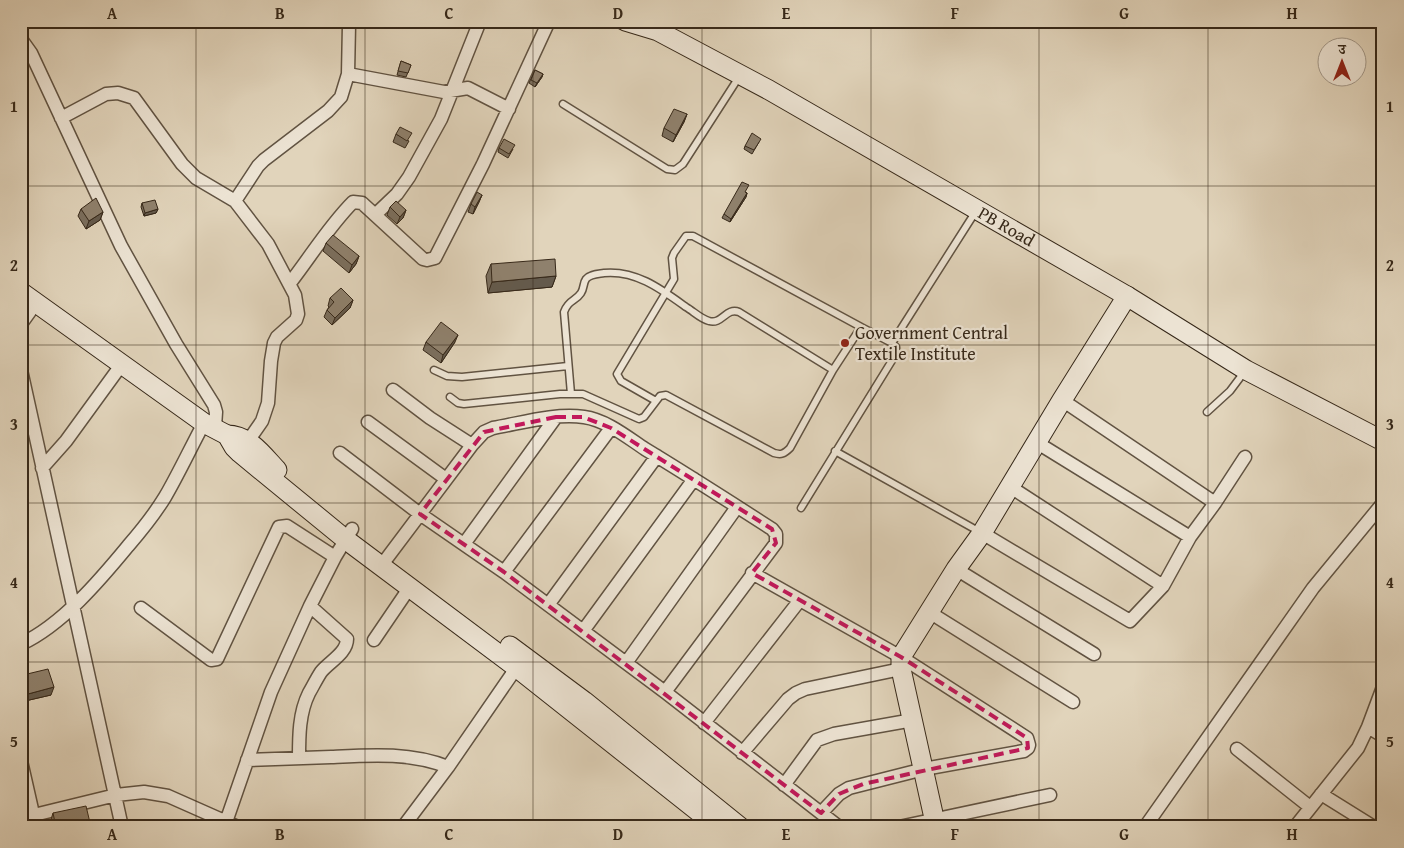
<svg xmlns="http://www.w3.org/2000/svg" width="1404" height="848" font-family="'Gentium Book Plus','Noto Serif Devanagari',serif">
<style>
.lines{fill:none;stroke-linecap:round;stroke-linejoin:round}
.lane-casing{stroke:#615342;stroke-width:9}
.street-casing{stroke:#615342;stroke-width:15}
.secondary-casing{stroke:#362819;stroke-width:21}
.lane{stroke:#ece3d3;stroke-width:6}
.street{stroke:#ece3d3;stroke-width:12}
.secondary{stroke:#ece3d3;stroke-width:19}
.wall{fill:#7b6f5e;stroke:#362819}
.shaded-wall{fill:#645a4c;stroke:#362819}
.building{fill:#8f816d;stroke:#362819}
.marked{fill:none;stroke:#c2185b;stroke-width:4;stroke-dasharray:10 6;stroke-linejoin:round}
.grid{fill:none;stroke:#362819;stroke-width:1;stroke-opacity:0.55}
.poi-dot{fill:#8f2418;stroke:#ece3d3;stroke-width:2}
.labels{text-anchor:middle;stroke-width:4.5;stroke-linejoin:round;paint-order:stroke}
.street-label{font-size:18px;fill:#362819;stroke:#ece3d3}
.poi-label{font-size:18px;fill:#362819;stroke:#ece3d3;text-anchor:start}
.neatline{fill:none;stroke:#362819;stroke-width:2}
.grid-label{font-size:16px;text-anchor:middle;font-weight:bold;fill:#362819}
</style>
<rect width="100%" height="100%" fill="#e1d4bb"/>
<filter id="stains"><feTurbulence type="fractalNoise" baseFrequency=".004" numOctaves="4"/><feColorMatrix values="0 0 0 0 .2 0 0 0 0 .09 0 0 0 0 .02 0 0 0 .5 -.17"/></filter>
<radialGradient id="worn" r=".72"><stop offset=".6" stop-color="#630" stop-opacity="0"/><stop offset="1" stop-color="#630" stop-opacity=".3"/></radialGradient>
<g class="lines">
<defs>
<path id="lane" d="M563,104L667,169L675,170L683,164L739,77
M892,343L976,211
M434,370L447,376L462,377L568,366
M571,394L564,312C569,299 575,302 581,293C584,289 583,283 586,279C590,274 598,274 604,273C636,270 661,289 686,307C693,311 701,319 709,321C722,325 726,307 739,312L833,370
M450,397L458,403L464,404L560,394H583L639,419L644,417L660,396L666,395L774,453C781,455 784,454 790,448L833,370L861,327L693,236H686L674,253L672,258L674,279L617,374L621,381L656,401
M1207,412L1230,391L1245,371
M835,451L980,532
M801,508L896,354V347L892,343L861,327"/>
<path id="street" d="M21,39L31,53L121,246L176,344L214,405L216,412L215,427
M348,74L444,92L468,88L509,109
M61,118L106,94L118,93L134,98L182,164L196,178L235,201L268,244L295,295L298,314L296,320L277,337L274,343L271,361L268,403L262,421L244,447
M235,201L258,166L264,160L328,111L341,97L348,74L349,25L344,21
M375,215L397,194L409,177L441,119L480,21
M290,283C311,256 329,226 353,202L362,203L423,259L427,260L435,258L483,164L549,21
M21,324L36,303
M21,370L122,827
M393,390L430,418L472,445
M1062,400L1215,503
M368,422L446,479
M1036,442L1190,537
M340,453L420,514L504,572L665,692L839,827
M42,468L66,441L122,364
M1009,486L1163,586
M982,533L1130,621L1163,586L1190,537L1215,503L1245,457
M464,544L556,417
M381,566L472,445L484,432L493,428C522,423 554,413 584,417C606,420 627,437 645,449C688,475 730,502 772,529L776,534V543L665,692
M956,569L1094,654
M504,572L611,428
M752,573L901,657L1027,738L1029,745L1028,748L1024,751L924,769L849,788L839,794L821,813
M548,605L657,456
M141,608L211,660L217,659L279,527L287,526L335,557
M929,612L1073,702
M583,631L694,479
M374,640L410,587
M21,644C62,625 100,580 128,546C141,531 154,515 165,497C179,473 191,447 204,423
M626,663L737,507
M704,723L800,600
M1368,727L1383,736
M1237,749L1310,807
M742,753L788,699L796,693L805,689L901,669
M299,758C299,736 299,713 309,693C313,686 317,678 321,672C329,662 347,653 347,639L310,606
M247,760C275,759 303,758 331,757C370,755 410,752 448,767
M21,761L36,827
M784,785L817,740L834,734L913,720
M1321,794L1374,827
M34,815L116,795L144,792L168,796L238,827
M226,822L271,692L310,606L335,557L352,529
M403,827L448,767L521,661
M899,827L1050,795
M1145,827L1313,588L1383,503
M1295,827L1358,748L1368,727L1383,687"/>
<g id="secondary">
<path id="s1" d="M625,21L658,31L769,90L1127,296L1246,370L1383,441"/>
<path d="M21,292L204,423L227,435L234,447L240,453L345,539L516,667L718,827"/>
<path d="M227,435C249,435 263,455 277,470"/>
<path d="M510,646L584,701L740,827"/>
<path d="M936,827L901,669V657L956,569L982,533L1062,400L1127,296"/>
</g>
</defs>
<!-- lane casing -->
<use href="#lane" class="lane-casing"/>
<!-- street casing -->
<use href="#street" class="street-casing"/>
<!-- secondary casing -->
<use href="#secondary" class="secondary-casing"/>
<!-- lane -->
<use href="#lane" class="lane"/>
<!-- street -->
<use href="#street" class="street"/>
<!-- secondary -->
<use href="#secondary" class="secondary"/>
</g>
<!-- wall -->
<path class="wall" d="M401,61L411,65L406,77L397,75Z
M535,70L543,74L542,77L535,87L529,83Z
M687,114L684,122L673,142L662,136L664,128Z
M396,134L409,141L405,148L393,142Z
M759,142L752,154L744,149L745,146Z
M499,148L513,149L508,158L498,152Z
M746,192L747,193L746,197L730,222L722,218L724,214Z
M482,195L479,202L473,214L468,212L471,204Z
M142,203L158,209L156,213L144,216L141,207Z
M390,207L406,210L403,218L397,224L387,215Z
M81,209L103,212L100,220L86,229L78,216Z
M326,243L359,256L356,264L349,273L323,251Z
M491,264L556,276L552,287L488,293L486,276Z
M330,298L353,300L350,308L332,325L324,317L327,310L329,307L328,306Z
M426,342H455L441,363L423,350Z
M23,675L51,695L25,701L21,686V680Z
M53,813L91,827H50V823Z"/>
<!-- shaded-wall -->
<path class="shaded-wall" d="M543,74L542,77L535,87L537,83Z
M687,114L684,122L673,142L676,135Z
M747,193L746,197L730,222L731,219Z
M482,195L479,202L473,214L475,207Z
M158,209L156,213L144,216L145,213Z
M406,210L403,218L397,224L400,217Z
M103,212L100,220L86,229L89,221Z
M359,256L356,264L349,273L352,265Z
M556,276L552,287L488,293L492,282Z
M26,300L23,307L21,310V306Z
M353,300L350,308L332,325L335,318Z
M458,335L455,342L441,363L443,355Z
M54,687L51,695L25,701L28,694Z"/>
<!-- building -->
<path class="building" d="M401,61L411,65L408,73L398,71Z
M535,70L543,74L537,83L531,80Z
M674,109L687,114L676,135L664,128Z
M400,127L412,133L407,141L396,134Z
M752,133L761,139L754,150L745,146Z
M504,139L515,145L509,154L499,148Z
M742,182L749,185L745,192L747,193L731,219L724,214Z
M477,192L482,195L475,207L471,204Z
M96,198L103,212L89,221L81,209Z
M155,200L158,209L145,213L142,203Z
M396,201L406,210L400,217L390,207Z
M333,235L359,256L352,265L326,243Z
M555,259L556,276L492,282L491,264Z
M341,288L353,300L335,318L327,310L334,302L330,298Z
M21,296L26,300L21,306Z
M441,322L458,335L443,355L426,342Z
M48,669L54,687L28,694L23,675Z
M86,806L91,827H56L53,813Z"/>
<!-- marked area -->
<path class="marked" d="M556,417H583L611,428L772,529L776,543L752,573L901,657L1027,738L1028,748L863,784L839,794L821,813L504,572L420,514L484,432Z"/>
<!-- grid -->
<path class="grid" d="M196,21V827M365,21V827M533,21V827M702,21V827M871,21V827M1039,21V827M1208,21V827M21,186H1383M21,345H1383M21,503H1383M21,662H1383"/>
<!-- markers -->
<circle class="poi-dot" cx="845" cy="343" r="5"/>
<g class="labels">
<!-- street labels -->
<g class="street-label">
<text dy="6" stroke="none"><textPath href="#s1" startOffset="434">PB Road</textPath></text>
</g>
<!-- poi labels -->
<g class="poi-label">
<text x="855" y="339">Government Central<tspan x="855" dy="21">Textile Institute</tspan></text>
</g>
</g>
<!-- margin -->
<rect width="1404" height="848" fill="none" stroke="#e1d4bb" stroke-width="55"/>
<!-- north arrow -->
<g transform="translate(1342 62)"><circle r="24" fill="#ece3d3" stroke="#a39889"/>
<path d="M0-4L9 19L0 12L-9 19Z" fill="#8f2418"/>
<text y="-8" font-size="14" font-weight="bold" text-anchor="middle" fill="#362819">उ</text>
</g>
<rect x="28" y="28" width="1348" height="792" class="neatline"/>
<g class="grid-label">
<text x="112" y="19">A</text>
<text x="280" y="19">B</text>
<text x="449" y="19">C</text>
<text x="618" y="19">D</text>
<text x="786" y="19">E</text>
<text x="955" y="19">F</text>
<text x="1124" y="19">G</text>
<text x="1292" y="19">H</text>
<text x="14" y="112">1</text>
<text x="1390" y="112">1</text>
<text x="14" y="271">2</text>
<text x="1390" y="271">2</text>
<text x="14" y="430">3</text>
<text x="1390" y="430">3</text>
<text x="14" y="588">4</text>
<text x="1390" y="588">4</text>
<text x="14" y="747">5</text>
<text x="1390" y="747">5</text>
<text x="112" y="840">A</text>
<text x="280" y="840">B</text>
<text x="449" y="840">C</text>
<text x="618" y="840">D</text>
<text x="786" y="840">E</text>
<text x="955" y="840">F</text>
<text x="1124" y="840">G</text>
<text x="1292" y="840">H</text>
</g>
<rect width="100%" height="100%" filter="url(#stains)"/>
<rect width="100%" height="100%" fill="url(#worn)"/>
</svg>
